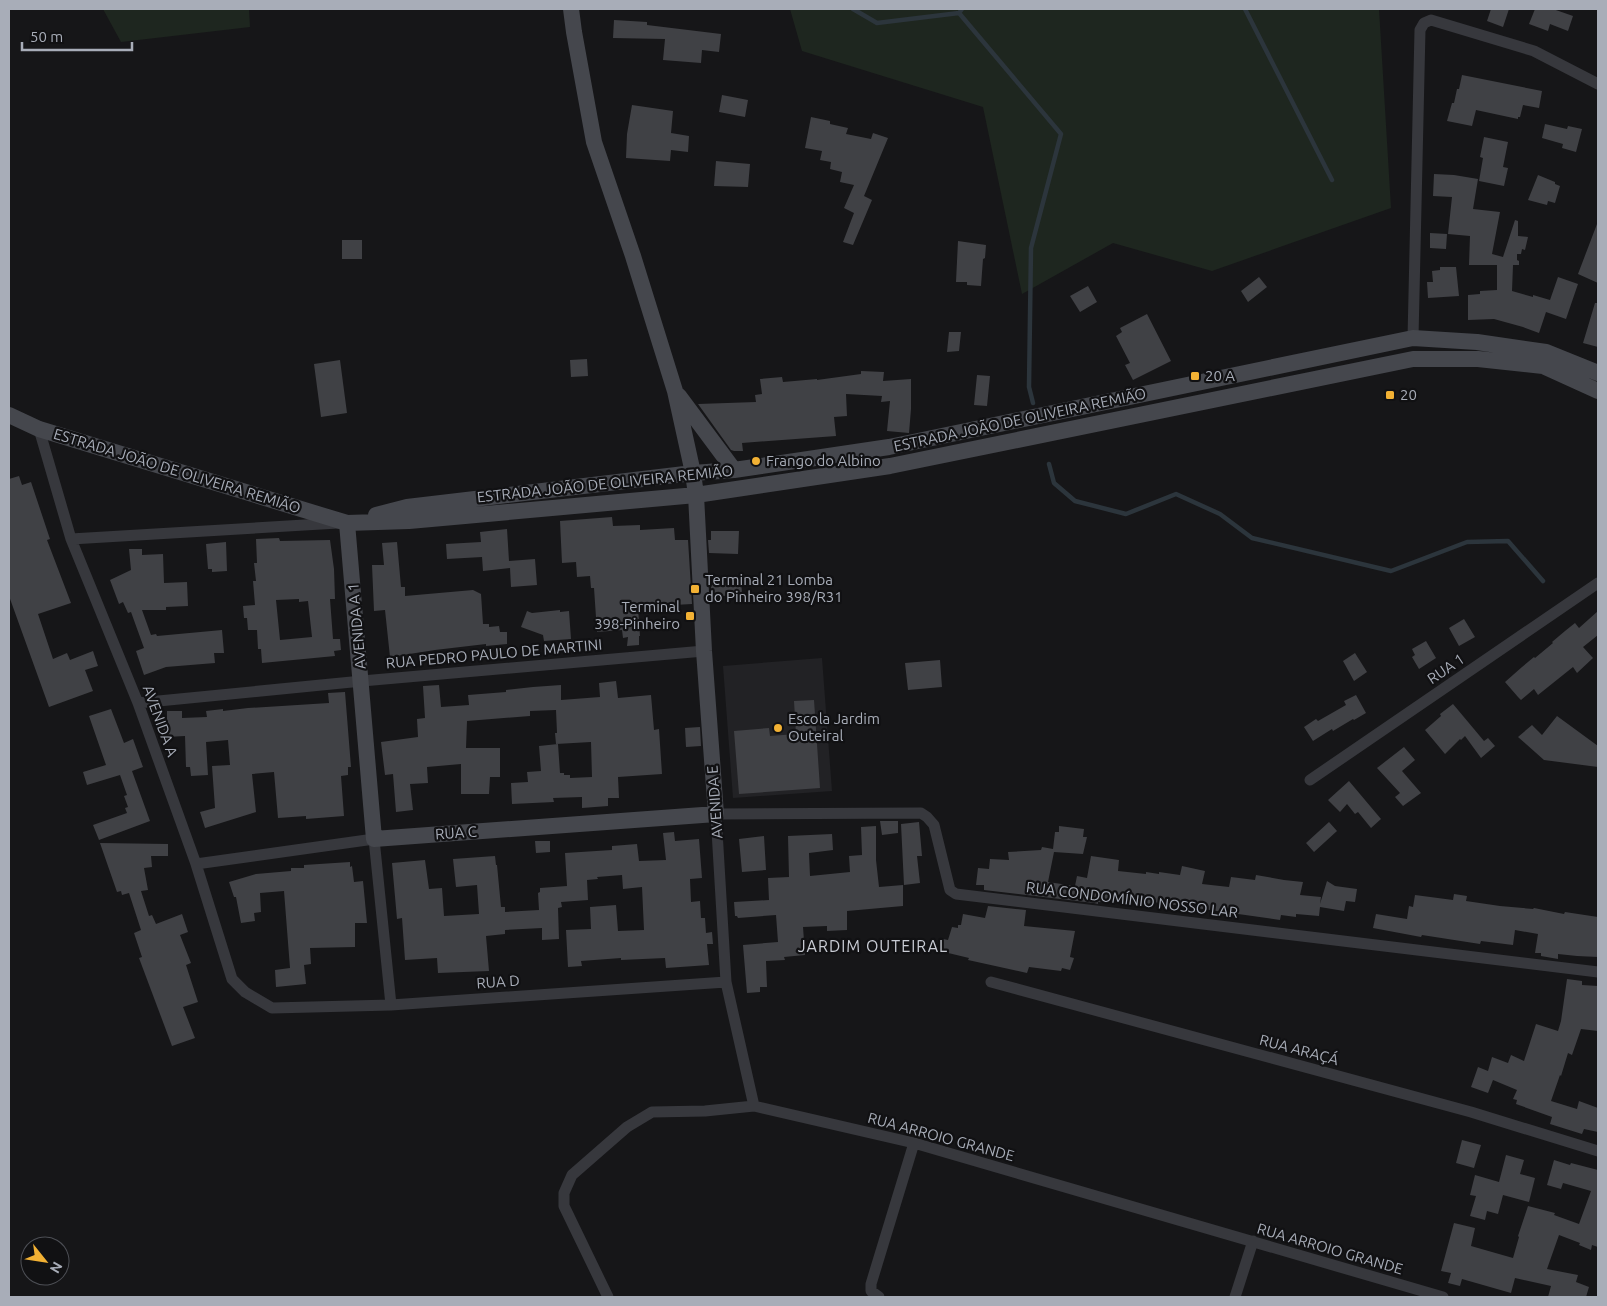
<svg xmlns="http://www.w3.org/2000/svg" width="1607" height="1306" font-family="Ubuntu,sans-serif">
<style>
.built{fill:#222225}
.green{fill:#1e261f}
.lines{fill:none;stroke-linecap:round;stroke-linejoin:round}
.stream{stroke:#2c353c;stroke-width:4.5}
.building{fill:#404145;fill-rule:evenodd}
.street{stroke:#37383d;stroke-width:11}
.secondary{stroke:#45474d;stroke-width:16}
.poi-dot{fill:#f2b134;stroke:#111113;stroke-width:2}
.labels{text-anchor:middle;stroke-width:4.5;stroke-linejoin:round;paint-order:stroke}
.poi-label{font-size:15px;fill:#a8adb8;stroke:#111113;text-anchor:start}
.street-label{font-size:15px;fill:#a8adb8;stroke:#111113}
.neighbourhood-label{font-size:16px;letter-spacing:1px;fill:#c9ccd4;stroke:#111113}
</style>
<rect width="100%" height="100%" fill="#161618"/>
<!-- built -->
<path class="built" d="M822,658L832,791L733,798L723,666Z"/>
<!-- green -->
<path class="green" d="M103,9H249L250,27L121,42Z
M790,9H1379L1391,208L1212,271L1113,243L1022,294L983,107L802,51Z"/>
<g class="lines">
<!-- stream -->
<path class="stream" d="M853,9L877,23L959,13L962,9
M1245,9L1332,180
M959,13L1061,134L1031,248L1029,387L1033,403
M1049,464L1054,483L1075,501L1126,514L1176,494L1220,514L1252,538L1391,571L1467,542L1508,541L1543,581"/>
</g>
<!-- building -->
<path class="building" d="M1491,9H1509L1503,27L1487,21Z
M1535,9H1553L1573,16L1568,31L1550,24L1548,31L1529,24Z
M614,20L647,22V25L721,34L719,52L702,50L701,63L663,60L665,39L613,38Z
M1462,75L1542,91L1539,108L1523,105L1520,117H1518V119L1476,110L1472,126L1447,121L1452,103H1454L1457,89H1459Z
M722,95L748,100L745,117L719,112Z
M632,105L673,111L671,133L689,136L688,152L671,150L670,161L626,158L627,134Z
M811,117L830,121V124L848,128L846,134L871,139L873,133L888,138L864,196L872,200L853,245L843,242L854,213L844,208L854,185L840,182L842,172L830,169L831,162L820,160L822,151L805,148Z
M1545,124L1567,129L1568,126L1582,129L1576,152L1562,148L1563,144L1542,138Z
M1484,137L1508,142L1503,167L1508,168L1504,186L1479,181L1483,158L1480,157Z
M716,161L750,164L748,187L714,186Z
M1434,174L1454,175L1478,179L1473,209L1500,212L1492,254L1503,257L1515,220L1518,221V236L1528,237L1525,250L1522,249L1521,254H1517V260L1519,261V265H1513L1512,291L1533,297V295L1550,300L1558,277L1578,284L1566,319L1546,312L1539,333L1523,327L1494,319L1468,320V295L1480,294V291L1497,290V265H1469L1470,236L1448,234L1452,197L1433,196Z
M1538,175L1555,182V184L1560,186L1555,203L1548,201L1547,205L1528,200Z
M1597,224H1598V283L1578,274Z
M1430,233L1447,234L1446,249L1430,248Z
M342,240H362V259H342Z
M958,241L986,245L985,258L983,259L981,286L967,285V282H956Z
M1440,267H1456L1459,296L1428,298L1427,282H1433L1432,271L1440,270Z
M1259,277L1267,287L1248,302L1241,291Z
M1088,286L1097,302L1080,312L1070,296Z
M1595,303H1598V347L1583,343Z
M1147,314L1171,361L1133,380L1125,365L1130,363L1116,336L1122,332L1120,328Z
M949,332H961L959,351L947,352Z
M587,359L588,376L571,377L570,360Z
M340,360L347,413L321,417L314,364Z
M861,371L884,372L883,381L911,379V409L909,433L887,431L890,401L881,402L882,396L846,394L847,416L834,417L836,436L742,443L743,451H734L731,450L698,404L756,402L755,395L762,394L760,379L782,377L783,382L817,379V380L861,374Z
M977,375L990,376L987,406L974,405Z
M19,476L22,485L31,482L50,539L47,540L71,603L38,614L53,659L67,653L70,660L93,651L98,666L85,670L93,691L49,707L9,596V479Z
M612,517L613,526L640,525V530L674,528L675,540H688L692,604L638,607L640,636H639V645L627,646L628,637L623,638L622,630L597,632L594,588H591L590,576L577,577L576,562L562,563L560,521Z
M507,529L509,561L535,559L537,585L511,587L510,568L483,571L482,557L447,559L446,544L481,542L480,532Z
M711,531H739L738,554L709,553L708,540H711Z
M279,538L280,541L330,540L334,569L335,599H330L333,639H340L341,650L334,651L335,656L262,663L261,649H258L257,630H248L247,618H244L243,606L255,605L253,581H256L254,563H257L256,539ZM299,599V602L308,601L312,637L280,640L276,600Z
M226,542L227,571L212,572V569H208L206,544Z
M397,542L401,587H405V596L473,590L481,594L483,624H489V627L499,626L500,632H507V644L486,646V644L435,650L390,657L385,610L374,611L372,565H384L382,543Z
M129,549H142V555L163,554L164,583L187,582L188,606L166,607V610H142L151,635L156,634L157,636L222,630L224,653H214L215,663L166,667L144,675L136,651L144,648L131,612L128,613L123,602L119,604L110,580L131,570Z
M741,581L742,593L711,598V584Z
M560,610V612L569,611L571,639L544,641L543,635L521,627L527,611L532,613Z
M1598,611V635L1583,647L1593,658L1577,673L1573,667L1538,695L1534,689L1521,700L1518,697L1505,682L1522,667L1534,657L1535,658L1553,643L1552,642L1565,631L1575,623L1579,628Z
M1464,619L1475,637L1459,646L1449,628Z
M1426,641L1436,658L1419,669L1412,657L1415,655L1412,649Z
M1355,653L1367,672L1354,681L1343,661Z
M940,660L942,687L908,690L905,663Z
M616,681L618,698L651,695L654,730L659,729L662,774L618,777L619,798H608V806L582,808V797L553,798L554,802L512,804L511,783L528,782L527,772L541,771L539,746L558,744L560,773H564V775H570V778L592,777L591,742L556,744L555,733H557L556,710L530,711V716L467,721L466,748H500V777H490L489,794H461V764L427,767L428,783L410,784L413,810L396,812L393,774L385,775L381,742L418,737L417,719L425,718L423,686L439,685L441,707L469,705L468,695L506,692V690L533,687L561,685V700L600,697L599,683Z
M345,692L351,767H348V775L341,776L344,816L306,819V816L278,818L274,772L252,774L256,812L205,828L200,812L215,808L212,766L230,765L228,740L206,742L208,775L191,776L190,767H186L185,736L166,737L160,719H167V711H182V718L207,717L206,711L223,709V711L248,708L329,703L328,693Z
M1356,695L1366,713L1354,720L1353,719L1333,731L1332,729L1313,741L1304,727L1316,719L1318,721L1346,705L1344,701Z
M814,700L820,788L739,794L734,731L769,728L770,736L796,734L794,701Z
M1453,704L1484,741L1488,738L1495,746L1481,758L1465,736L1461,740L1460,739L1445,754L1425,730L1441,716L1440,714Z
M111,709L124,743L133,739L143,767L132,771L150,821L99,840L93,825L127,813L125,808L128,807L124,796L127,795L120,775L87,785L83,772L106,765L89,716Z
M1557,716L1598,746V767L1544,760L1518,737L1532,725L1542,735Z
M700,727L701,746L686,747L685,728Z
M1404,747L1415,760L1402,771L1421,793L1403,806L1395,797L1400,793L1377,768Z
M1349,781L1381,819L1371,828L1358,812L1355,814L1347,804L1340,812L1328,800Z
M880,821H898V833L882,835Z
M919,822L922,856H917L920,883L904,885L901,824Z
M1329,822L1337,831L1314,852L1306,843Z
M876,826V860L879,887L903,885V906L847,911V930L827,931V926L803,927L805,955L784,957L785,960L766,961L767,987H760V992L747,993L743,945L778,942L776,915L738,918L737,916H735L734,902L769,900L768,878L789,877L788,836L832,834L833,850L809,853L810,876L850,872L849,856L862,855L861,827Z
M1059,826L1084,829L1083,837H1087L1083,854L1054,852L1048,882L1075,886L1077,876L1087,878L1091,856L1119,860L1118,871L1146,874V872L1159,874V872L1180,875L1182,866L1205,871L1202,884L1229,887L1231,877L1255,880L1256,875L1284,880L1303,882L1300,895L1321,897L1320,904L1327,881L1335,886L1357,889L1355,902L1346,901L1344,911L1320,907L1319,916L1296,914V917L1281,915L1280,920L1153,902V904L1131,902V903L1098,902V904L1094,903L984,890V885H976L978,868L989,869L990,859L1009,860L1008,852L1041,850L1042,847L1053,849L1055,832H1059Z
M674,832L675,841L699,839L702,878L690,879L691,902L700,901L701,918H705L706,933L712,932L713,944H707L709,965L666,968L665,958L621,960V958L581,961L582,966L568,967L566,930L591,929L590,907L616,905L618,931L644,930L642,887L623,889L622,875L597,877L598,879L587,880L588,900L561,902L562,907L558,908L559,939L542,940V928L505,930V934L486,936L489,971L438,973L437,958L405,960L402,918L397,919L392,863L425,860L429,889L442,888L444,916L479,914L477,885L456,887L453,859L495,856L496,865H497L501,907H505V912L539,910L538,893L540,892V888L567,886L565,853L612,850V846L637,844L639,861L666,860L663,833Z
M764,836L766,870L742,872L739,839Z
M535,841H550V852L536,853Z
M100,843L168,844V856H151L152,867L144,868L148,890L141,891L149,916L152,915L156,924L182,914L188,932L180,935L191,963L186,965L198,1002L183,1007L195,1038L172,1046L139,958L142,957L134,933L141,930L129,893L122,895L121,891L117,892Z
M350,862V867L352,866L354,882L363,881L367,923H355V947L310,948L311,964L304,965L306,984L276,987L275,970L290,968L284,891L260,893L261,912L254,913L255,921L241,923L236,897H234L229,882L256,874L291,871V868H304V865Z
M1454,894L1467,896L1466,901L1500,906L1533,909L1534,908L1564,914L1565,912L1598,917V957L1577,956L1558,954V959L1541,956V953H1535L1538,934L1515,930L1513,945L1481,941L1480,944L1422,935L1421,937L1373,928L1376,914L1407,919L1409,906L1413,907L1415,895L1453,900Z
M988,906L1026,910L1024,926L1075,931L1070,957L1074,958L1070,970L1062,968L1061,971L1029,967L1027,973L968,960L969,958L940,951L943,939L948,940L952,927L958,928V925H961L963,914L985,918Z
M1567,979L1582,981V985L1598,986V1031L1581,1029L1572,1055L1568,1053L1561,1076L1560,1075L1551,1101L1577,1109L1579,1101L1598,1108V1132L1584,1129L1582,1134L1550,1124L1552,1117L1516,1104L1517,1100L1513,1099L1517,1090L1493,1080L1488,1093L1471,1087L1478,1067L1488,1071L1492,1057L1508,1063L1511,1055L1524,1061L1536,1024L1558,1031L1561,1021Z
M1462,1140L1481,1145L1474,1168L1456,1163Z
M1506,1155L1524,1160L1520,1174L1535,1178L1529,1202L1503,1195L1498,1214L1487,1211L1485,1220L1470,1216L1476,1196L1470,1195L1475,1175L1499,1182Z
M1554,1160L1570,1165L1571,1163L1598,1170V1247L1592,1245L1591,1250L1579,1245L1580,1243L1559,1235L1547,1269L1578,1275L1576,1282L1589,1287L1586,1297H1548L1551,1286L1515,1278L1511,1293L1462,1279L1460,1286L1448,1283L1451,1273L1441,1271L1454,1223L1475,1228L1471,1246L1513,1258L1519,1237L1518,1236L1528,1206L1555,1213L1554,1215L1579,1224L1591,1191L1563,1183L1561,1189L1547,1185Z"/>
<g class="lines">
<!-- street -->
<path class="street" d="M1413,338L1420,30L1424,23L1431,20L1534,51L1598,84
M39,429L71,539L138,703L196,864L232,979L245,992L272,1008L391,1005L726,982
M71,539L338,523
M138,703L362,681L704,651
M1310,780L1598,583
M196,864L374,839L391,1005
M991,982L1471,1112L1598,1151
M754,1106L726,982L716,814L921,813L927,817L934,825L950,890L956,894L1598,972
M608,1297L564,1206V1193L572,1175L627,1127L652,1112L705,1111L754,1106L914,1143L1443,1297
M879,1297L871,1291V1284L914,1143
M1235,1297L1253,1241"/>
<!-- secondary -->
<path class="secondary" d="M679,396L734,470
M9,415L39,429L347,523L409,521L696,495L890,466L1413,359H1478L1543,366L1598,391
M376,515L407,507L693,473L734,470L889,447L1413,338L1477,342L1546,352L1598,373
M347,523L374,839L716,814L704,651L696,495L693,473L675,391L633,256L594,142L574,32L571,9"/>
</g>
<!-- markers -->
<g class="poi-dot">
<rect x="1190" y="371" width="10" height="10" rx="2.5"/>
<rect x="1385" y="390" width="10" height="10" rx="2.5"/>
<circle cx="756" cy="461" r="5"/>
<rect x="690" y="584" width="10" height="10" rx="2.5"/>
<rect x="685" y="611" width="10" height="10" rx="2.5"/>
<circle cx="778" cy="728" r="5"/>
</g>
<g class="labels">
<!-- poi labels -->
<g class="poi-label">
<text x="1205" y="381">20 A</text>
<text x="1400" y="400">20</text>
<text x="766" y="466">Frango do Albino</text>
<text x="705" y="585">Terminal 21 Lomba<tspan x="705" dy="17">do Pinheiro 398/R31</tspan></text>
<text x="680" y="612" text-anchor="end">Terminal<tspan x="680" dy="17">398-Pinheiro</tspan></text>
<text x="788" y="724">Escola Jardim<tspan x="788" dy="17">Outeiral</tspan></text>
</g>
<!-- street labels -->
<g class="street-label">
<text transform="translate(1020 420) rotate(-12)" y="5">ESTRADA JOÃO DE OLIVEIRA REMIÃO</text>
<text transform="translate(177 471) rotate(17)" y="5">ESTRADA JOÃO DE OLIVEIRA REMIÃO</text>
<text transform="translate(605 484) rotate(-6)" y="5">ESTRADA JOÃO DE OLIVEIRA REMIÃO</text>
<text transform="translate(357 626) rotate(-95)" y="5">AVENIDA A 1</text>
<text transform="translate(494 654) rotate(-5)" y="5">RUA PEDRO PAULO DE MARTINI</text>
<text transform="translate(1446 669) rotate(-34)" y="5">RUA 1</text>
<text transform="translate(160 721) rotate(70)" y="5">AVENIDA A</text>
<text transform="translate(715 802) rotate(-94)" y="5">AVENIDA E</text>
<text transform="translate(456 833) rotate(-4)" y="5">RUA C</text>
<text transform="translate(1132 900) rotate(7)" y="5">RUA CONDOMÍNIO NOSSO LAR</text>
<text transform="translate(498 982) rotate(-4)" y="5">RUA D</text>
<text transform="translate(1299 1050) rotate(15)" y="5">RUA ARAÇÁ</text>
<text transform="translate(941 1137) rotate(15)" y="5">RUA ARROIO GRANDE</text>
<text transform="translate(1330 1249) rotate(16)" y="5">RUA ARROIO GRANDE</text>
</g>
<!-- neighbourhood labels -->
<g class="neighbourhood-label">
<text x="873" y="952">JARDIM OUTEIRAL</text>
</g>
</g>
<!-- border -->
<rect width="1607" height="1306" fill="none" stroke="#a8adb8" stroke-width="20"/>
<!-- north arrow -->
<g transform="translate(45 1261) rotate(120)"><circle r="24" fill="#111113" stroke="#4d4f55"/>
<path d="M0-4L9 19L0 12L-9 19Z" fill="#f2b134"/>
<text y="-8" font-size="14" font-weight="bold" text-anchor="middle" fill="#a8adb8">N</text>
</g>
<!-- scale -->
<path d="M22 42v8h110v-8" fill="none" stroke="#a8adb8" stroke-width="2.5"/>
<text x="30" y="42" font-size="15" fill="#a8adb8" stroke="#111113" stroke-width="4" paint-order="stroke">50 m</text>
</svg>
